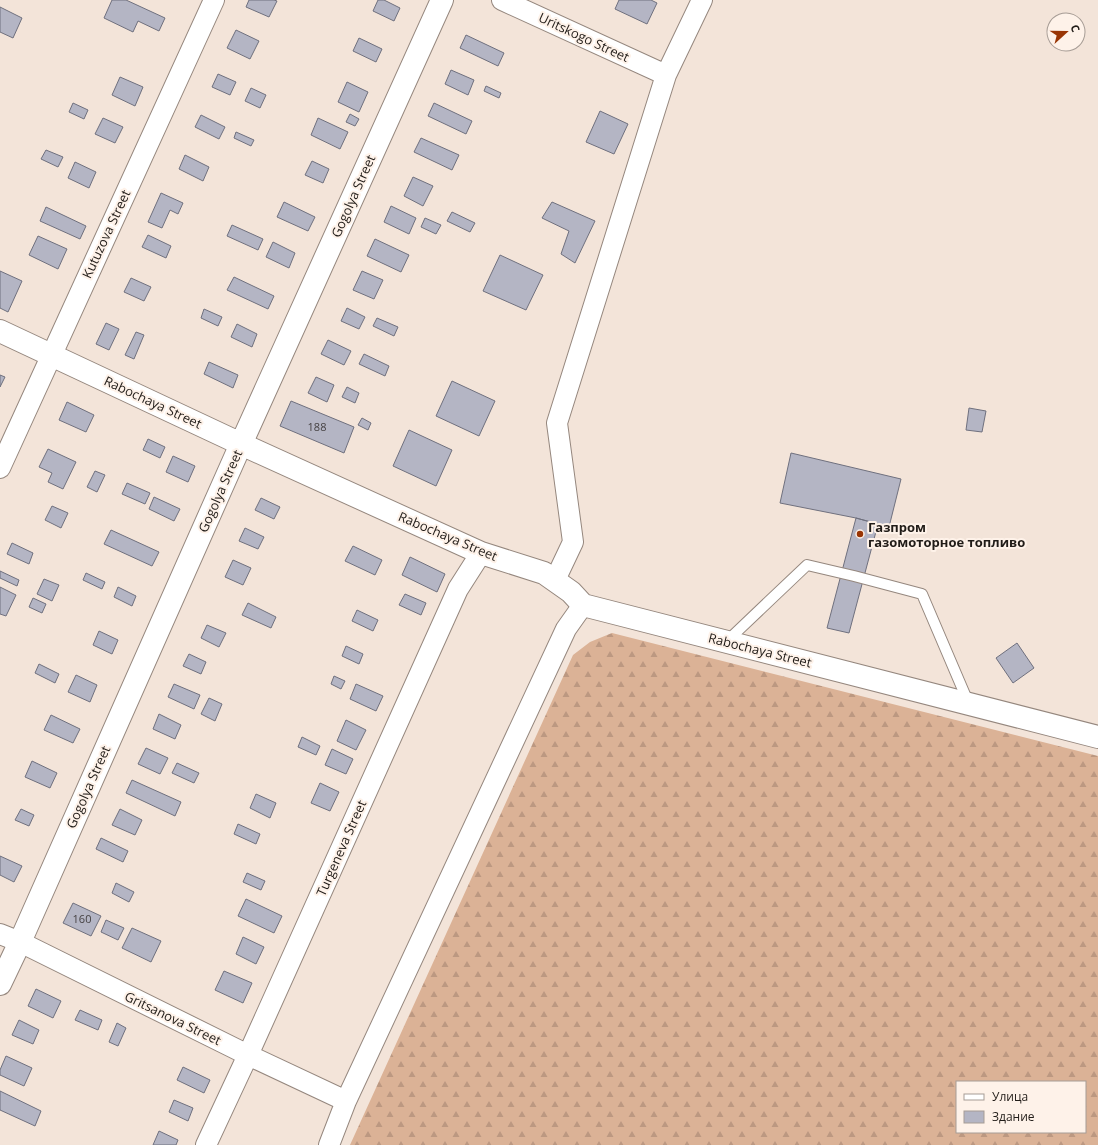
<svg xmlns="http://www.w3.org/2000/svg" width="1098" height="1145" font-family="'Open Sans',sans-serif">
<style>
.forest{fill:url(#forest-firs);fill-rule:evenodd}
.building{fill:#b4b5c4;stroke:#6f707e}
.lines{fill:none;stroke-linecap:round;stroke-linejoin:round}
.lane-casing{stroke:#95877e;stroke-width:12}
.street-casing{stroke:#95877e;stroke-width:22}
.secondary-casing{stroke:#95877e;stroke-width:24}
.lane{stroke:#fff;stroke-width:10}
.street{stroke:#fff;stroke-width:20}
.secondary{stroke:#fff;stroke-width:22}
.poi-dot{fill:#993504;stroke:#fef2e9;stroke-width:1.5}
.labels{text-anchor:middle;stroke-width:4;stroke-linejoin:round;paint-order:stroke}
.number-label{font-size:11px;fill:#464243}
.street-label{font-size:13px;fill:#211c18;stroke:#fef2e9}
.poi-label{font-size:13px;font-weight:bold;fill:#211c18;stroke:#fef2e9;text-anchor:start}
</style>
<defs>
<pattern id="forest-firs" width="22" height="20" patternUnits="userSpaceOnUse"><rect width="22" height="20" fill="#dbb296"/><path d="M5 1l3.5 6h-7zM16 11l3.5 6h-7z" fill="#bc9881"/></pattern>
</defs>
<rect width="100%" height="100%" fill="#f3e4d9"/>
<!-- forest -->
<path class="forest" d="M612,633L1098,756V1145H350L573,655L590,642ZM957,1082H1085V1132H957Z"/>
<!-- building -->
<path class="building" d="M112,0H126L165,18L159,31L138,21L133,32L104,18Z
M249,0H274L277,1L269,17L246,7Z
M378,0H384L400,8L394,21L373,11Z
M619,0H651L657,3L647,24L615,9Z
M0,7L22,18L13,38L0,32Z
M236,30L259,41L250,59L227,48Z
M466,35L504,53L498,66L460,48Z
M359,38L382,49L376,62L353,51Z
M451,70L474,80L468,95L445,84Z
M218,74L236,82L230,95L212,87Z
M120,77L143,87L135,106L112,95Z
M347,82L368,92L359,112L338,102Z
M486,86L501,93L499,98L484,91Z
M251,88L266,95L260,108L245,101Z
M73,103L88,110L84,119L69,112Z
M434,103L472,121L466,134L428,116Z
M600,111L628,124L614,154L586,142Z
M350,114L359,119L355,126L346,122Z
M201,115L225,127L219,139L195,127Z
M103,118L123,127L115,143L95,134Z
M318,118L348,132L340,149L311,135Z
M236,132L254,140L251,146L234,138Z
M421,138L459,155L452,170L414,152Z
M46,150L63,157L58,167L41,159Z
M185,155L209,167L203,181L179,169Z
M312,161L329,169L323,183L305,175Z
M75,162L96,172L89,188L68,178Z
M413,177L433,186L423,206L404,196Z
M161,193L183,203L178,214L170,210L162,228L148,222Z
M284,202L315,217L308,231L277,217Z
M552,202L595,221L575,263L561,254L569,231L542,218Z
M391,206L416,218L409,234L384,222Z
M46,207L86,226L80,239L40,221Z
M452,212L475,223L470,232L447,221Z
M425,218L441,225L436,234L421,227Z
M232,225L263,239L258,250L227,236Z
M148,235L171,246L166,258L142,247Z
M38,236L67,249L58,269L29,255Z
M375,239L409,255L401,272L367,256Z
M273,242L295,253L289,268L266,257Z
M500,255L543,275L526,310L483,291Z
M0,271L22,281L8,312L0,308Z
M362,271L383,280L374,299L353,290Z
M234,277L274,296L268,309L227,290Z
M131,278L151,287L144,301L124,292Z
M347,308L365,317L359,329L341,321Z
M204,309L222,317L218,326L201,318Z
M377,318L398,327L394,336L373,326Z
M106,323L119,329L109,350L96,344Z
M237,324L257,334L252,347L231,337Z
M136,332L144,335L134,359L125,355Z
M328,340L351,351L344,365L321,354Z
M364,354L389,366L385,376L359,364Z
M209,362L238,375L233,388L204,374Z
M0,375L5,377L0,387Z
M316,377L334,385L327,402L308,393Z
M452,381L495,401L479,436L436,416Z
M347,387L359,393L355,403L342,397Z
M291,401L354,427L344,453L280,426Z
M67,402L94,415L86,432L59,420Z
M969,408L986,411L982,432L966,430Z
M362,418L371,423L368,430L358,425Z
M409,430L452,450L436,486L393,466Z
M148,439L165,447L160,458L143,450Z
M48,449L76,462L63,489L48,482L52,473L39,467Z
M791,453L901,479L889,527L856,518L780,503Z
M173,456L195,466L188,482L166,472Z
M95,471L105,475L97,492L87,487Z
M127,483L150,493L145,504L122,494Z
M154,497L180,509L174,521L149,509Z
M261,498L280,507L274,519L255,510Z
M52,506L68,513L61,528L45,520Z
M856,518L878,524L849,633L827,628Z
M245,528L264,537L258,549L239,541Z
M111,530L159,552L152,566L104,544Z
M12,543L33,553L29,564L7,554Z
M353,546L382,560L375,575L345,561Z
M410,557L445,574L437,592L402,575Z
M233,560L251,568L243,585L225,577Z
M0,571L19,580L17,586L0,578Z
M86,573L105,582L102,589L83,580Z
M44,579L59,585L52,601L37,594Z
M0,587L16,595L6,616L0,614Z
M118,587L136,596L132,606L114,597Z
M405,594L426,603L421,615L399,605Z
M33,598L46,604L42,613L29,607Z
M248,603L276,617L271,628L242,615Z
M357,610L378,620L373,631L352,621Z
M207,625L226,633L219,647L201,638Z
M99,631L118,640L112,654L93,645Z
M1017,643L1034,668L1013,683L996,658Z
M346,646L363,654L359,664L342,656Z
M189,654L206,662L201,674L183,666Z
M39,664L59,674L55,683L35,673Z
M76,675L97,685L90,702L68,692Z
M334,676L345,681L341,689L331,684Z
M174,684L200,695L194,709L168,697Z
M356,684L383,696L376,711L350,699Z
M209,698L222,704L215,721L201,714Z
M159,714L181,725L175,739L153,729Z
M51,715L80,729L73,743L44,730Z
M346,720L366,730L356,750L337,741Z
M302,737L320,746L316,755L298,747Z
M146,748L168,758L160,774L138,764Z
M332,749L353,759L346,774L325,765Z
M32,761L57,773L50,788L25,777Z
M177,763L199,773L194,783L172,773Z
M132,780L181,802L175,816L126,793Z
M320,783L339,792L330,811L311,803Z
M256,794L276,803L270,818L250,808Z
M21,809L34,815L29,826L15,820Z
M120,809L142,820L135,835L112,825Z
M238,824L260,834L256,844L234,834Z
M101,838L128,851L123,862L96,849Z
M0,856L22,866L14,882L0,875Z
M247,873L265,881L261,890L243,882Z
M116,883L134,892L129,902L112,893Z
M246,899L282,916L274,933L238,916Z
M73,903L101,916L91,936L63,923Z
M106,920L124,928L118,940L101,932Z
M132,928L161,941L151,962L122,948Z
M243,937L264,947L256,964L236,954Z
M224,971L252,983L243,1003L215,990Z
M36,989L61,1001L53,1018L28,1006Z
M80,1010L102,1020L98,1030L75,1020Z
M19,1020L39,1030L33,1044L12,1035Z
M117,1023L126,1028L118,1046L109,1042Z
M6,1056L32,1068L24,1086L0,1075V1070Z
M183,1067L210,1080L204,1093L177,1080Z
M0,1091L41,1111L35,1126L0,1110Z
M174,1100L193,1108L188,1121L169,1112Z
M159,1131L178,1140L176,1145H153Z"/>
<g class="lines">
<defs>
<path id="lane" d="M727,641L807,565L854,576L922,594L969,704"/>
<path id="street" d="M502,0L666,75
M0,468L214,0
M555,580L573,542L557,423L666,75L702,0
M0,934L20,942L248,1055L346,1101
M206,1145L248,1055L458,589L481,553
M329,1145L346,1101L566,629L583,605"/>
<path id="secondary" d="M0,331L241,444L481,553L544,573L571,592L583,605L1098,737
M0,984L20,942L241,444L442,0"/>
</defs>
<!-- lane casing -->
<use href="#lane" class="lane-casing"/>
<!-- street casing -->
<use href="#street" class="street-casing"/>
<!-- secondary casing -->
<use href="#secondary" class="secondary-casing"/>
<!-- lane -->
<use href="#lane" class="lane"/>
<!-- street -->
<use href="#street" class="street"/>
<!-- secondary -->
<use href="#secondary" class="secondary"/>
</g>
<!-- markers -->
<circle class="poi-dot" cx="860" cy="534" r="4"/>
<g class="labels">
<!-- number labels -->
<g class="number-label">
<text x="317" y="431">188</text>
<text x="82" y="923">160</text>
</g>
<!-- street labels -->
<g class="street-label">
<text transform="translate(584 37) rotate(25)" y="5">Uritskogo Street</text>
<text transform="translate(353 196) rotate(-66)" y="5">Gogolya Street</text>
<text transform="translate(106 234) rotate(-65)" y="5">Kutuzova Street</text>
<text transform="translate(153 402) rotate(25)" y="5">Rabochaya Street</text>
<text transform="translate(220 491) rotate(-66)" y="5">Gogolya Street</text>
<text transform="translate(448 536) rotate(23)" y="5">Rabochaya Street</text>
<text transform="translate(760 650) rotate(14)" y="5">Rabochaya Street</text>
<text transform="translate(88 787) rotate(-66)" y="5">Gogolya Street</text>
<text transform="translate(341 848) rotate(-66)" y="5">Turgeneva Street</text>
<text transform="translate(173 1018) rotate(26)" y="5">Gritsanova Street</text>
</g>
<!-- poi labels -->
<g class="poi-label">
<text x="868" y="532">Газпром<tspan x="868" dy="15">газомоторное топливо</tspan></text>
</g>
</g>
<!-- legend -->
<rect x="956" y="1081" width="130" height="52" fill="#fef2e9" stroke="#a69c95"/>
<rect x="964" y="1094" width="20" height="6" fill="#ffffff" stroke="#a69c95"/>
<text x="992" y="1101" font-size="12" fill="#211c18">Улица</text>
<rect x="964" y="1111" width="20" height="12" fill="#b4b5c4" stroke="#a69c95"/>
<text x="992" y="1121" font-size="12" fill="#211c18">Здание</text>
<!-- north arrow -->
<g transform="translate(1066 32) rotate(69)"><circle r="19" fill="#fef2e9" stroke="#a69c95"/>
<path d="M0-3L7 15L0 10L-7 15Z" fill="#993504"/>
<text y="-6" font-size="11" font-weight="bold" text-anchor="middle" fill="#211c18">С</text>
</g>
</svg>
